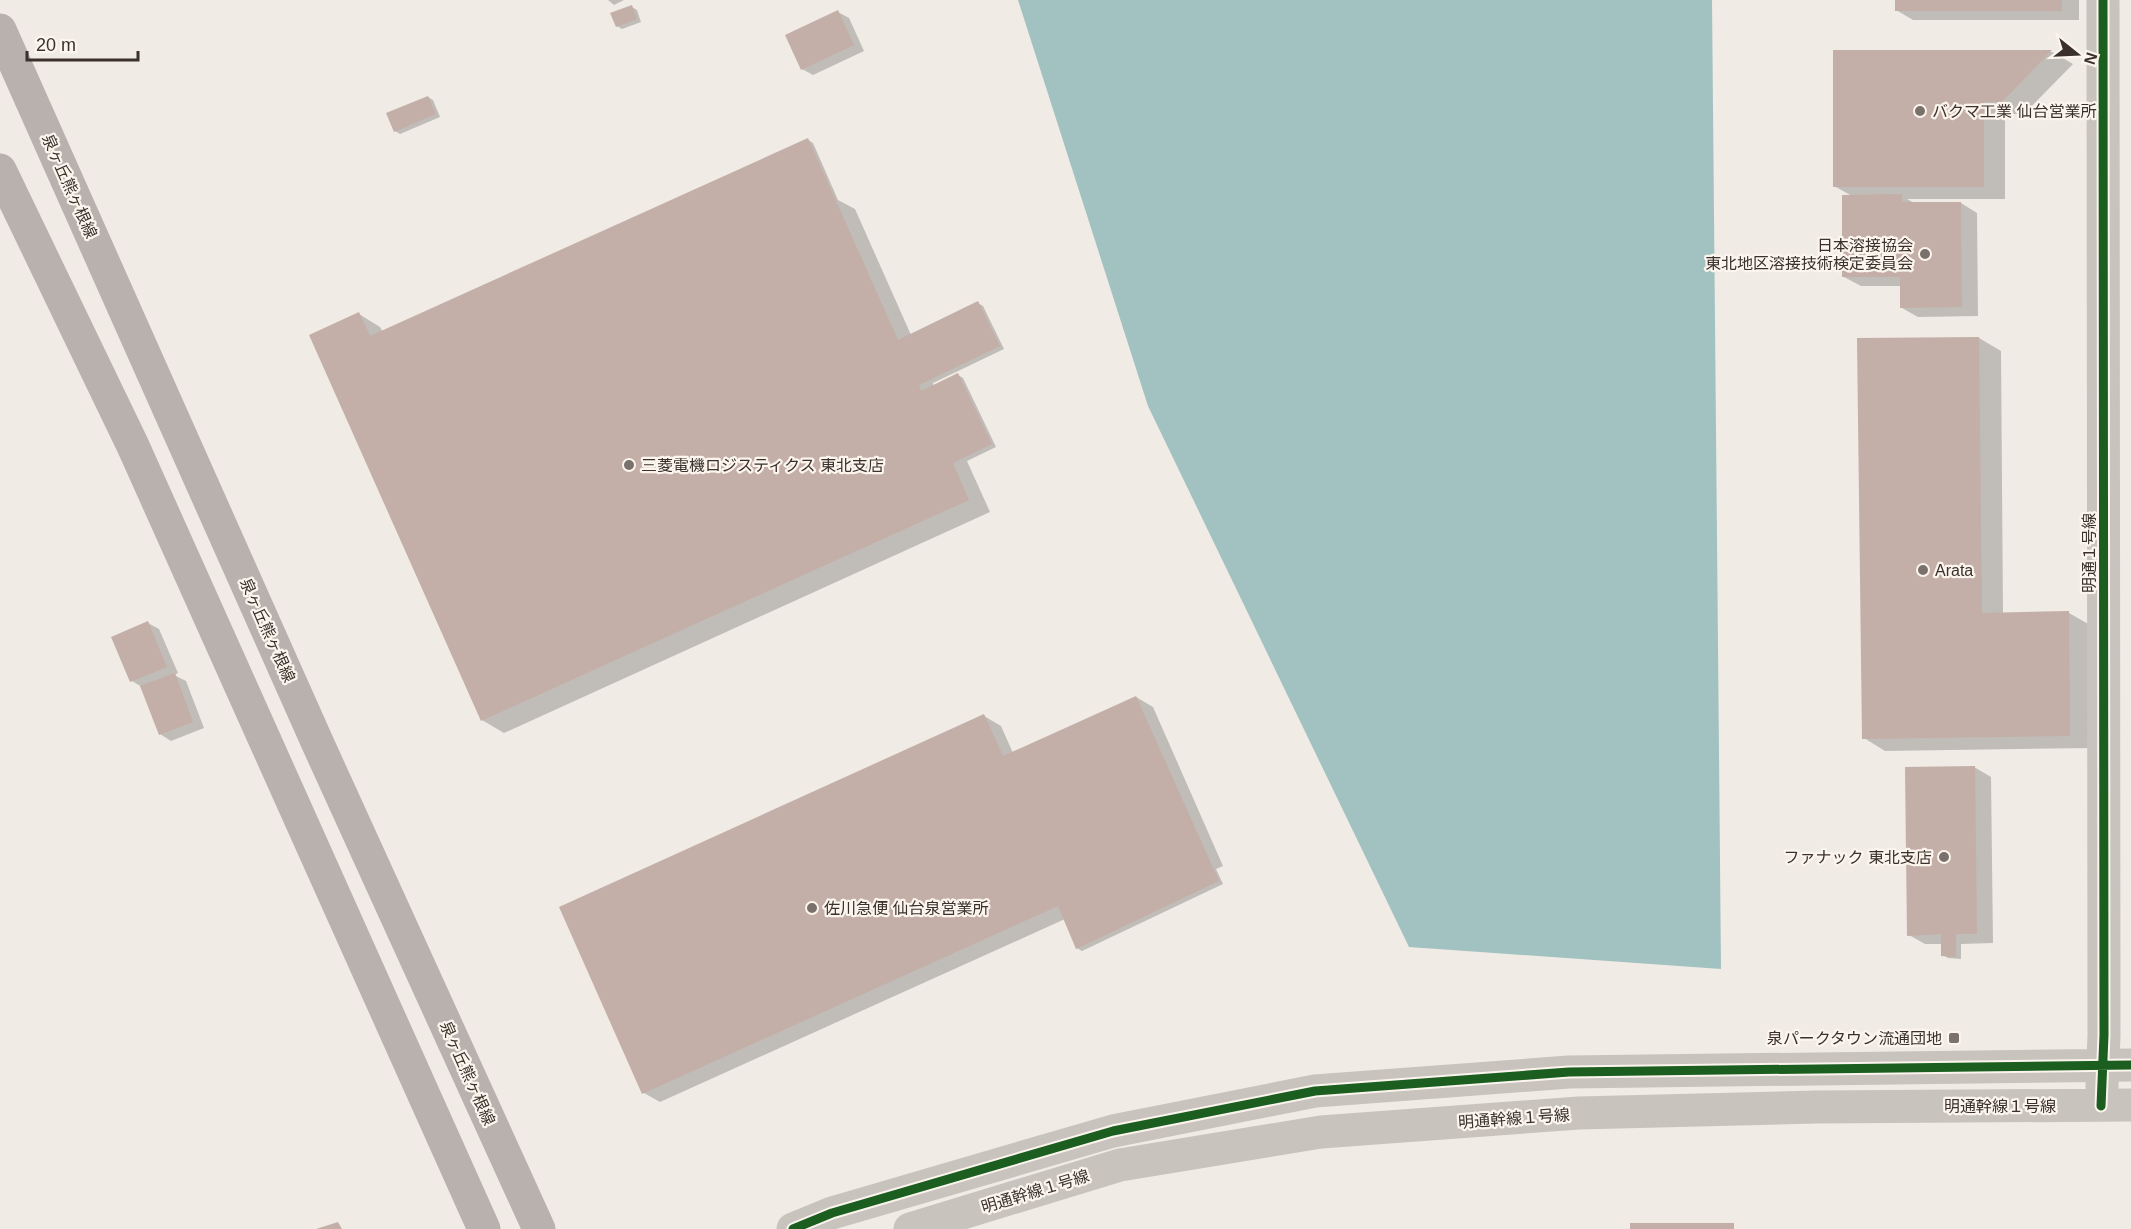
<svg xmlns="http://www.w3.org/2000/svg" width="2131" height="1229" font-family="Helvetica,'Noto Sans JP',sans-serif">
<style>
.water{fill:#a1c2c1}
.shadow{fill:#0003}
.building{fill:#c3afa7}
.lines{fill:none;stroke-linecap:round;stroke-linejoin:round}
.minor{stroke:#c9c3be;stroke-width:33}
.major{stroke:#b8b1ad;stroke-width:33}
.cycleway-casing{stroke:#fbf5ee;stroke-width:13}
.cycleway{stroke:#1b5e20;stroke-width:9}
.poi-dot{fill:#7a716c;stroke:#fbf5ee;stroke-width:2}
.labels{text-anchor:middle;stroke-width:4.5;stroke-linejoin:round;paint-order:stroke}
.poi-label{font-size:16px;fill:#3b302b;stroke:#fbf5ee;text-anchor:start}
.street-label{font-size:16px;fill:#3b302b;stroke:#fbf5ee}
</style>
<rect width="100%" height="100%" fill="#f0ebe5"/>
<!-- water -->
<path class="water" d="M1018,0H1712L1721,969L1409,947L1148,406Z"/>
<!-- shadow -->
<path class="shadow" d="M608,0H624L614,5Z
M1896,0H2079V20H1913L1896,10Z
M632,7L637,10L641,22L622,29L617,26Z
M838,12L849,18L864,51L813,75L802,69Z
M1835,51L2052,52L2073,64L2024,114H2005V199H1907L1916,204L1961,203L1977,213L1978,316L1918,317L1902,308V286H1861L1844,277L1852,196L1834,186Z
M428,97L433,100L440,117L400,134L395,131Z
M808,140L813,143L838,200L855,209L911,335L978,303L983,306L1004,349L933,383L934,387L958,375L963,378L996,447L967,461L990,512L504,733L482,720L359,314L380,327L383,332Z
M1979,338L2001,351L2003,614L2069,613L2090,625L2091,748L1885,751L1864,738Z
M148,623L159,629L178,673L174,675L186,681L204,728L171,741L160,734L142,687L132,681Z
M1136,697L1153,707L1223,866L1216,869L1223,884L1082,951L1077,948L1065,919L660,1102L644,1093L984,716L1001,726L1013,753Z
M1974,767L1991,777L1993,943L1961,944V959L1948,958L1943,955V944H1925L1909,935Z"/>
<!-- building -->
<path class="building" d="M1895,0H2062V11H1895Z
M632,5L637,19L616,27L610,13Z
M838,10L854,45L801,70L785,35Z
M1833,50H2052L2002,102H1984V187H1833Z
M428,96L436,114L394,132L386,113Z
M808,138L898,340L978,301L1000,346L919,385L921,391L958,373L992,444L953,463L969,500L481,721L309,335L359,312L370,336Z
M1902,194V202H1961L1962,307L1900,308V277H1842V195Z
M1979,337L1982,613L2069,611L2070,736L1862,739L1857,338Z
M148,621L167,667L130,682L111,637Z
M175,673L193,722L159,735L140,686Z
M1136,696L1219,881L1076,949L1058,906L642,1094L559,907L984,714L1003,756Z
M1975,766L1977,934H1956V957L1941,956V934L1907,936L1905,767Z
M338,1222L342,1229H316Z
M1630,1223H1734V1229H1630Z"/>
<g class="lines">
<!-- minor -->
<path class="minor" d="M2102,1087L2104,1035L2103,0
M793,1229L832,1213L1113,1131L1315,1091L1569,1072L2131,1065
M910,1229L1120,1165L1321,1132L1579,1113L1816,1107L2131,1105"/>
<!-- major -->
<path class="major" d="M0,30L318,744L539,1229
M0,170L133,446L484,1229"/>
<defs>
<path id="cycleway" d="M2101,1106L2104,1035L2103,0
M793,1229L832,1213L1113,1131L1315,1091L1569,1072L2131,1065"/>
</defs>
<!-- cycleway casing -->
<use href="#cycleway" class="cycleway-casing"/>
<!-- cycleway -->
<use href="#cycleway" class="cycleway"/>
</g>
<!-- markers -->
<g class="poi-dot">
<circle cx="1920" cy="111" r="6"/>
<circle cx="1925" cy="254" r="6"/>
<circle cx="629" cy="465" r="6"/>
<circle cx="1923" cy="570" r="6"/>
<circle cx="1944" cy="857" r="6"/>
<circle cx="812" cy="908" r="6"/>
<rect x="1948" y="1032" width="12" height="12" rx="3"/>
</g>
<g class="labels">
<!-- poi labels -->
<g class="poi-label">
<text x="1932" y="117">バクマ工業 仙台営業所</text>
<text x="1913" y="251" text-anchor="end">日本溶接協会<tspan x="1913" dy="18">東北地区溶接技術検定委員会</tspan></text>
<text x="641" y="471">三菱電機ロジスティクス 東北支店</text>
<text x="1935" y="576">Arata</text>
<text x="1932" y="863" text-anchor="end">ファナック 東北支店</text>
<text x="824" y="914">佐川急便 仙台泉営業所</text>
<text x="1942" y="1044" text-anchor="end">泉パークタウン流通団地</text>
</g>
<!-- street labels -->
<g class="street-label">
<text transform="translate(70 186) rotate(66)" y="6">泉ヶ丘熊ヶ根線</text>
<text transform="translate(2089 553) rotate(-90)" y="6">明通１号線</text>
<text transform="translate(268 630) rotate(66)" y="6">泉ヶ丘熊ヶ根線</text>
<text transform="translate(468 1073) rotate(66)" y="6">泉ヶ丘熊ヶ根線</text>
<text x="2000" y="1112">明通幹線１号線</text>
<text transform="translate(1514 1118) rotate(-4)" y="6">明通幹線１号線</text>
<text transform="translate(1035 1191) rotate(-17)" y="6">明通幹線１号線</text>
</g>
</g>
<!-- north arrow -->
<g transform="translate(2077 54) rotate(108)" stroke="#fbf5ee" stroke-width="4.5" paint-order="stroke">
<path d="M0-4.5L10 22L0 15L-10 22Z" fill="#3b302b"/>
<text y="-9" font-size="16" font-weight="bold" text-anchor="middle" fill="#3b302b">N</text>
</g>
<!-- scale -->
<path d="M27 51v9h111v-9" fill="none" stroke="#3b302b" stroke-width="3"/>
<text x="36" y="51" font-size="18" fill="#3b302b" stroke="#fbf5ee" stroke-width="4.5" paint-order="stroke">20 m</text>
</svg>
